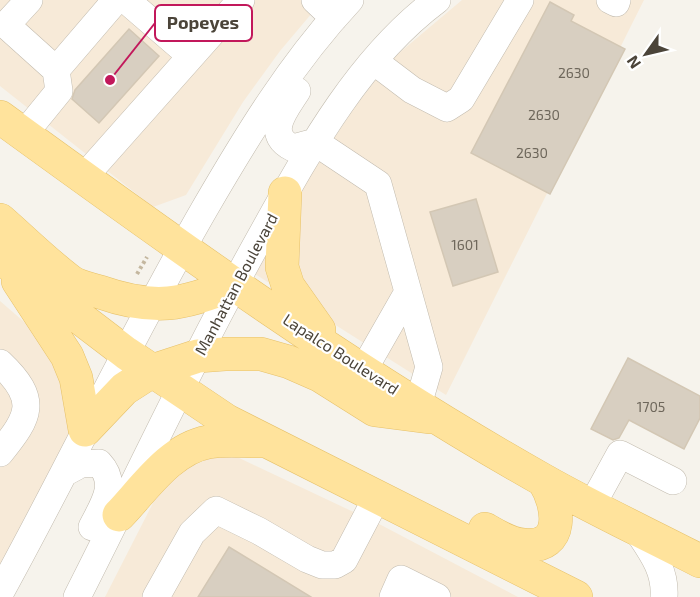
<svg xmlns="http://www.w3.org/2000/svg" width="700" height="597" font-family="'Exo 2',sans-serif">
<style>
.commercial{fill:#f7ead8}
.building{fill:#d8cfc1;stroke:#d3c7b4;stroke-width:1.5}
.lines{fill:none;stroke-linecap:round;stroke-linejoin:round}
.minor-casing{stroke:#c2bbae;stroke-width:28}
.major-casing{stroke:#e6c16a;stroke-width:34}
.path{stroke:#c4b79f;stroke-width:4;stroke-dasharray:3 3;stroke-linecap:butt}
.minor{stroke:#fff;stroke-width:27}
.major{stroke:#ffe39c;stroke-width:33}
.labels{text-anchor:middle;stroke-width:4.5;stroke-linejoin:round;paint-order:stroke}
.number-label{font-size:14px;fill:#6e675b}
.street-label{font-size:16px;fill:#4b4439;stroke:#fff}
.leader{fill:none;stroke:#c2185b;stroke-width:2}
.callout-dot{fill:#c2185b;stroke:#fff;stroke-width:2}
.callout{fill:#fff;stroke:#c2185b;stroke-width:2}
.callout-label{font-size:18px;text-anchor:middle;font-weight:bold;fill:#4b4439}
</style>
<rect width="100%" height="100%" fill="#f6f3ec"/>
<!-- commercial -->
<path class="commercial" d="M0,0H323L280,51L243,102L186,195L153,207L0,86Z
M462,0H644L446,395L255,274L315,167L354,108L392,59Z
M0,301L30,327L57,365L68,416V436L0,573Z
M235,456L381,525L518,597H105L154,501L169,481L188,468L210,458Z"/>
<!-- building -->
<path class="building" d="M550,2L574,15L571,21L625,49L550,194L471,153Z
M129,29L159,56L99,123L72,99L75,90Z
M476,199L498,272L453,286L430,212Z
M628,358L700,396V418L684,449L629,420L619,438L613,440L591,429Z
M229,547L311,597H198Z"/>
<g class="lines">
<defs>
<path id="minor" d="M29,0L6,25L56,70L116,0
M126,0L191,56
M315,0L334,18
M610,0L616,3L617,0
M375,62L412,90L447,108L461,99L520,0
M297,91C285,110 264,134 293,148L315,142L378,184L429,367L418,405
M24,134L59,91L56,70
M83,178L241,0
M0,363C39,400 30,416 0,453
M364,369L408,292
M66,472L81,464L99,463C119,484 103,505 92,527
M592,505L620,454L673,481
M635,527C650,550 666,569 664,597
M0,593C70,466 132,334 205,208C248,134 292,62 350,0
M77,597C138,477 195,354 261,236C308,152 358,59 437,0
M156,597L192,533L216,510L259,531L307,559L322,565H335L344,560L377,497
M393,597L401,579L437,597"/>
<path id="major" d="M0,117C176,245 353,373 543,480C594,509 648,534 700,561
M285,193L282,267L288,286L319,330
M0,220C23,240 45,262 70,281C78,287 91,289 100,292C154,311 184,305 234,284
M0,257L126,353L227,421L576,597
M18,281L67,356L76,378L85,430
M85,430L124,389L152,371L198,356L225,354H261L289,362L321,376L375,410L429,417
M119,515C144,489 170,449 208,442C224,439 243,441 260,441
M485,529C497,536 510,544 524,545C566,549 559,505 544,481"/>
</defs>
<!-- minor casing -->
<use href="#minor" class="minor-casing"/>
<!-- major casing -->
<use href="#major" class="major-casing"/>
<!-- path -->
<path class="path" d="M137,274L147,257"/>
<!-- minor -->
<use href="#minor" class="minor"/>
<!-- major -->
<use href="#major" class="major"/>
</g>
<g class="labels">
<!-- number labels -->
<g class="number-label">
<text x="574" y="78">2630</text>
<text x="544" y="120">2630</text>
<text x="532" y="158">2630</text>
<text x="465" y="250">1601</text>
<text x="651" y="412">1705</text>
</g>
<!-- street labels -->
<g class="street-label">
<text transform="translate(236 284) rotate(-62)" y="6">Manhattan Boulevard</text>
<text transform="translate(341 354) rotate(33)" y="6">Lapalco Boulevard</text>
</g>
</g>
<!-- callouts -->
<path class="leader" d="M110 80L155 23"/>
<circle class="callout-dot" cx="110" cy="80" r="6"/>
<rect class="callout" x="155" y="5" width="97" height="36" rx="6"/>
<g class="callout-label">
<text x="203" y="29">Popeyes</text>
</g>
<!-- north arrow -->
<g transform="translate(646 54) rotate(236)" stroke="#ffffff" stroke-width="4.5" paint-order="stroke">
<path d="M0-4.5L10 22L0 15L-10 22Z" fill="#4b4439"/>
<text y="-9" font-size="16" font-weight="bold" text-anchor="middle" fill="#4b4439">N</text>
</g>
</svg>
